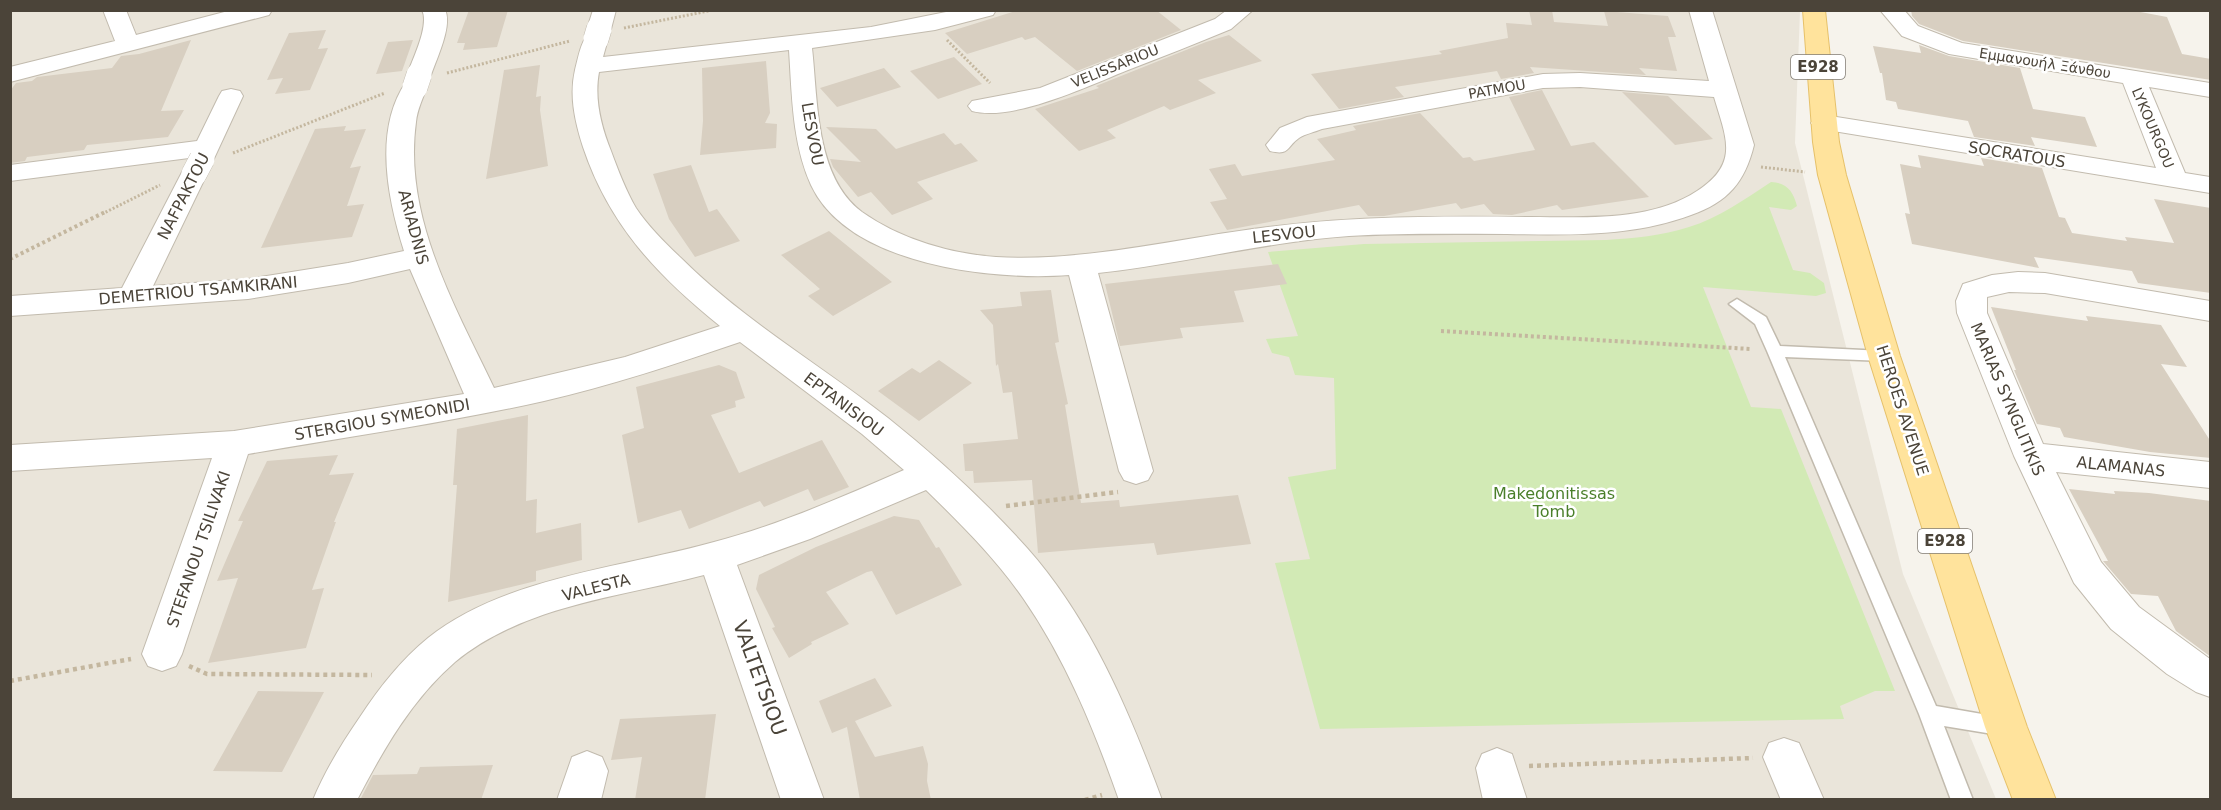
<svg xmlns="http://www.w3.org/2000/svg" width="2221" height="810" font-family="'DejaVu Sans',sans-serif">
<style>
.residential{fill:#eae5da}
.green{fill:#d2eab5}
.building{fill:#d8cfc1}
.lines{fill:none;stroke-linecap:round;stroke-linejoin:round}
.lane-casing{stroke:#c2bbae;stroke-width:3}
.street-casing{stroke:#c2bbae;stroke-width:2}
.primary-casing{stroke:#e6c16a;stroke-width:2}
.path-far2{stroke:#c4b79f;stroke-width:3;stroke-dasharray:2 2;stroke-linecap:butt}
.path-far1{stroke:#c4b79f;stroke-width:4;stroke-dasharray:3 3;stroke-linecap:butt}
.path{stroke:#c4b79f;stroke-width:4.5;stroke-dasharray:4 4;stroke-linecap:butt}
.lane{fill:#fff;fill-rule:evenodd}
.street{fill:#fff;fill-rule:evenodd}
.primary{fill:#ffe39c;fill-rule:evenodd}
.street-bridge-casing{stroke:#c2bbae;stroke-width:26;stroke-linecap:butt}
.street-bridge{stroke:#fff;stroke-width:25}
.labels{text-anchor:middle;stroke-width:5;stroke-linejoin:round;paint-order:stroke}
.far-street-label{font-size:14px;fill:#4b4439;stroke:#fff}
.shield{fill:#fff;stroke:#817c74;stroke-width:1.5}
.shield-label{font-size:15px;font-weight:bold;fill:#4b4439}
.street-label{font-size:16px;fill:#4b4439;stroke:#fff}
.park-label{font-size:16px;fill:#4a7f2a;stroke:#fff}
.near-street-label{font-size:20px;fill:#4b4439;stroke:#fff}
</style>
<rect width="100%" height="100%" fill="#f6f3ec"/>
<!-- residential -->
<path class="residential" d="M10,11H1800L1795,143L1903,574L1996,799H11Z"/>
<!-- green -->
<path class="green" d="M1771,182C1787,183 1793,191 1797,206L1791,210L1769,207L1793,270L1810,273L1824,283L1826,293L1816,296L1703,287L1751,407L1781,409L1895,691H1875L1840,706L1844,719L1320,729L1275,563L1310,559L1288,477L1336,469L1334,378L1295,375L1289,357L1272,353L1266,339L1298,336L1268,252L1364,244L1606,240C1633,238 1662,236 1689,227C1719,218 1745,199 1771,182Z"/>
<!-- building -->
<path class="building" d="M469,10H508L497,47L463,50L465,43H457Z
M1019,10H1156L1181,30L1077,71L1035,37L1025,40L1022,37L967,54L945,33Z
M1529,10H1552L1554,22L1608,26L1604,11L1668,16L1676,37H1668L1677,71L1639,68L1646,75L1530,67L1534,73L1501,79L1497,71L1395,87L1404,97L1339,109L1311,74L1442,54L1439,51L1508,38L1506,23L1532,25Z
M1911,10H2130L2167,17L2182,54L2211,59V80L1963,41L1919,24L1912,16Z
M326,30L318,49L328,48L310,90L275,94L283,78L267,80L289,33Z
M1229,35L1262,61L1198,80L1216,93L1170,110L1164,106L1107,130L1116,138L1079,151L1035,109L1099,88L1096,86L1206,42Z
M191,40L161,111L184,110L168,137L87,145L84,150L27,157L25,161L10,163V91L16,83L32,81L37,77L112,68L121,56L139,54Z
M413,40L402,71L376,74L388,42Z
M1919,45L1949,56L2020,68L2033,109L2085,117L2097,147L2031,137L2035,146L1974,137L1968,121L1898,109L1896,102L1886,100L1882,73H1880L1873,46L1921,53Z
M954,57L982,84L938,99L910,71Z
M766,61L770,113L765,123L777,124L776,148L700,155L703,121L702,68Z
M540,65L536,97L541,96L540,110L548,166L486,179L504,70Z
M884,68L901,87L837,107L820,88Z
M1542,90L1571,146L1594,142L1649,197L1562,210L1557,205L1512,215L1493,214L1484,204L1461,209L1456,203L1384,216H1368L1359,205L1227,230L1210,202L1227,199L1209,169L1235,164L1242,176L1335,160L1317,139L1356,130L1353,126L1420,113L1463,158L1470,157L1474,161L1535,150L1509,97Z
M1622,92L1668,96L1713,139L1675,145Z
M346,126L344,131L366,129L350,168L361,166L347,206L364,204L352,237L261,248L315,129Z
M826,127L876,129L896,149L944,133L955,145L961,143L978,161L917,182L933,199L892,215L871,192L858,197L833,167L830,159L861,162Z
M1918,155L1984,166L1981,158L2042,168L2059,217L2065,218L2072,233L2127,241L2125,237L2174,243L2154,199L2211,208V293L2138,283L2132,271L2034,257L2039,268L1912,244L1905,213L1910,214L1900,164L1921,168Z
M691,165L709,212L717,209L740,241L695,257L669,219L653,174Z
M829,231L892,282L833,316L808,296L820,289L781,255Z
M1278,264L1287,284L1234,291L1244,322L1180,328L1183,338L1120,346L1105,284Z
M1051,290L1059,342L1055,343L1068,404L1065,405L1081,503L1119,500L1120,507L1238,495L1251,544L1157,555L1154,543L1038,553L1032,480L974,483L973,471H965L963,444L1018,439L1012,392L1003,393L998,364L996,366L993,325L980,310L1022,306L1020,292Z
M1991,307L2088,321L2086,316L2161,325L2187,367L2161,364L2211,442V458L2150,452L2064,437L2060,428L2037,424L2014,370H2016Z
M939,360L972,383L919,421L878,391L912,368L920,373Z
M719,365L736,372L745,398L735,401L736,407L711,415L739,473L822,440L849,487L814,501L808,489L764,507L760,501L689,529L681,510L638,523L622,435L644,428L636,387Z
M528,415L526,501L537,499L536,533L581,523L582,560L536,571V581L448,602L457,485H453L457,429Z
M338,455L329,475L354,473L334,522H336L312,590L324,588L306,648L208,663L238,578L217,581L243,521H238L267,461Z
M2069,489L2115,494L2114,491L2149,493L2211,501V657L2176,631L2158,596L2131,594L2103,561H2108Z
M894,516L919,520L936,548L939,547L962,585L896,615L872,571L867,572L826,592L849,624L811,642L812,644L789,658L772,628L775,627L756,589L759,575L816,547Z
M875,678L892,706L855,721L875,757L923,746L928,764L927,781L931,800H860L847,727L832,733L819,701Z
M258,691L324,692L282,772L213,771Z
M716,714L705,800H635L642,757L611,760L620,719Z
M493,765L481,800H360L373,775L417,774L420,767Z"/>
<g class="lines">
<defs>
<path id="lane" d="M1737,299L1766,317L1780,346L1884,351L1890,352L1892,356L1890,360L1884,361L1785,357L1936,706L2005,718L2012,720L2015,727L2012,734L2005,736L1944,726L1973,800H1951L1919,714L1767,351L1755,324L1729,304Z"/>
<path id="street" d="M103,10H126L136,35L232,10H272L269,15L10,82V67L115,41Z
M422,10H445C453,25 436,60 431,75L428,80L422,81L427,87C423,98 417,110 416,122C403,217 455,306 494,388L625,357L720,326C657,275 609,225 583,147C575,122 569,96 575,70C578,59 581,39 590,33L587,29L593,10H616L611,29L605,35L608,39L603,57L871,27L956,10H996L993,15L935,30L812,48C818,100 815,177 862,212C900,239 951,254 996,257C1089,262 1177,238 1268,227C1355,216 1442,216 1530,217C1583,217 1650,222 1697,191C1740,163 1726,138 1714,97L1580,87L1543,88L1322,129C1315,132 1305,134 1299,138C1286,147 1290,156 1270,151L1266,145L1280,128L1307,117L1543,74L1580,73L1709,81L1689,10H1712L1754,145C1745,182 1728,202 1691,215C1632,237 1570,235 1507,234C1455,234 1402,233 1349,236C1264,242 1182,264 1098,273L1153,471L1148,480L1136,484L1124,480L1119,471L1069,275C992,281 848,265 811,185C792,143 792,95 789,50L599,72C594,99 601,126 611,151C618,170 626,191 636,208C648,226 665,243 681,258C743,320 819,364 888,418C938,458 985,501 1027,548C1091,620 1129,711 1162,800H1119C1094,729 1066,660 1023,598C996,559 961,524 926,490L810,539L737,565L824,800H781L704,575C621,597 524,605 455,662C412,699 383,750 357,800H313C325,771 342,743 360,717C379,688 401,660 428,638C505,577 621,568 714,542C779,525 842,497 904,470L862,434L740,342C675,364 610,386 544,401C446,423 346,437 248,454L182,654L176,666L162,671L148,666L142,654L212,458L10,471V445L234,431L464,394L410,269L348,283L248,299L10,316V296L122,288L181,174L184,168L194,166L204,168L207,174L153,286L248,279L348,263L404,251C388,200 373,130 406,82L412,80L407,75C412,60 430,25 422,10Z
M1227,10H1253L1231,29C1197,43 1162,57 1128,70C1088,86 1013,122 972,111L968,106L972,101L1040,88L1215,19Z
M1880,10H1904L1918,26L1962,43L2210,83V97L2149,87L2185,173L2210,177V193L1815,128L1811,123L1815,118L1824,115L2156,168L2123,83L1949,54L1902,36Z
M231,89L240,91L243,96L211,165L202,167L193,165L189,158L10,181V165L197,141L219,96L222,91Z
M2018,272L2045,273L2210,301V321L2045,293L2009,292L1987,297V313L2043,444L2210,462V488L2056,472L2101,562L2139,607L2210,659V697L2196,692L2167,674L2111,629L2074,583L2014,456L1957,313L1956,301L1963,284L1992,275Z
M1784,738L1799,743L1824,800H1781L1763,757L1769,743Z
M1497,748L1512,754L1527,800H1483L1476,768L1482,754Z
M587,751L602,757L608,771L601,800H557L572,757Z"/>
<path id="primary" d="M1803,10H1825L1839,142L1846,175L1900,356L2027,727L2056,800H2013L1985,727L1868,356L1818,175L1813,142Z"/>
</defs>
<!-- lane casing -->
<use href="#lane" class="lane-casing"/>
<!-- street casing -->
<use href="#street" class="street-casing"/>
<!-- primary casing -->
<use href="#primary" class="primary-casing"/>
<!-- path-far2 -->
<path class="path-far2" d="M624,28L713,10
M947,40L990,83
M447,73L570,41
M233,153L385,93
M1761,167L1805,172
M102,214L160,185"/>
<!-- path-far1 -->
<path class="path-far1" d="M10,259L105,212
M1441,331L1751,349"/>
<!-- path -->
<path class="path" d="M1006,506L1118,492
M189,666L207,674L372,675
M10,681L131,659
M1529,766L1753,758
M1085,800L1102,795"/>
<!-- lane -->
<use href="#lane" class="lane"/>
<!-- street -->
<use href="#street" class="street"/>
<!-- primary -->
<use href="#primary" class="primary"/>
<defs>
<path id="street-bridge" d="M596,39L599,29
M415,87L419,75
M194,174L202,159"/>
</defs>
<!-- street-bridge casing -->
<use href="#street-bridge" class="street-bridge-casing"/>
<!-- street-bridge -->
<use href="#street-bridge" class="street-bridge"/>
</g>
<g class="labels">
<!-- far-street labels -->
<g class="far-street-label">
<text transform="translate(2045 63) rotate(9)" y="5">Εμμανουήλ Ξάνθου</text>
<text transform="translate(1115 66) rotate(-22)" y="5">VELISSARIOU</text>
<text transform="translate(1497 89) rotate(-10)" y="5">PATMOU</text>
<text transform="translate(2153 128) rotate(67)" y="5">LYKOURGOU</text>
</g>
<!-- shield labels -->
<g class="shield">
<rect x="1791" y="55" width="54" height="24" rx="4.5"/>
<rect x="1918" y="529" width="54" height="24" rx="4.5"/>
</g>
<g class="shield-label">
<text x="1818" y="72">E928</text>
<text x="1945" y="546">E928</text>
</g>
<!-- street labels -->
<g class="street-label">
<text transform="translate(813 134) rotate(80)" y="6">LESVOU</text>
<text transform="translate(2017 154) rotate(9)" y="6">SOCRATOUS</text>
<text transform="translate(183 196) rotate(-63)" y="6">NAFPAKTOU</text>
<text transform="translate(414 227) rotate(75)" y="6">ARIADNIS</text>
<text transform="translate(1284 234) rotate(-6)" y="6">LESVOU</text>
<text transform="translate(198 290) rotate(-5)" y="6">DEMETRIOU TSAMKIRANI</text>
<text transform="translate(2008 399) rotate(67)" y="6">MARIAS SYNGLITIKIS</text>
<text transform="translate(844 404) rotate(37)" y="6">EPTANISIOU</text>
<text transform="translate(1903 410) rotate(72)" y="6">HEROES AVENUE</text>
<text transform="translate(382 419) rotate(-10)" y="6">STERGIOU SYMEONIDI</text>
<text transform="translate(2121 466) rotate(6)" y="6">ALAMANAS</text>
<text transform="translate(198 549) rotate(-71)" y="6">STEFANOU TSILIVAKI</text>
<text transform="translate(596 587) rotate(-14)" y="6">VALESTA</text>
</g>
<!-- park labels -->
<g class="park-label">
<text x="1554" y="499">Makedonitissas<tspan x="1554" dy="18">Tomb</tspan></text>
</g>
<!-- near-street labels -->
<g class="near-street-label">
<text transform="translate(760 678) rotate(70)" y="7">VALTETSIOU</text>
</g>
</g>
<!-- border -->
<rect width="2221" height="810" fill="none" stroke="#4b4439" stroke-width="24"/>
</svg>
